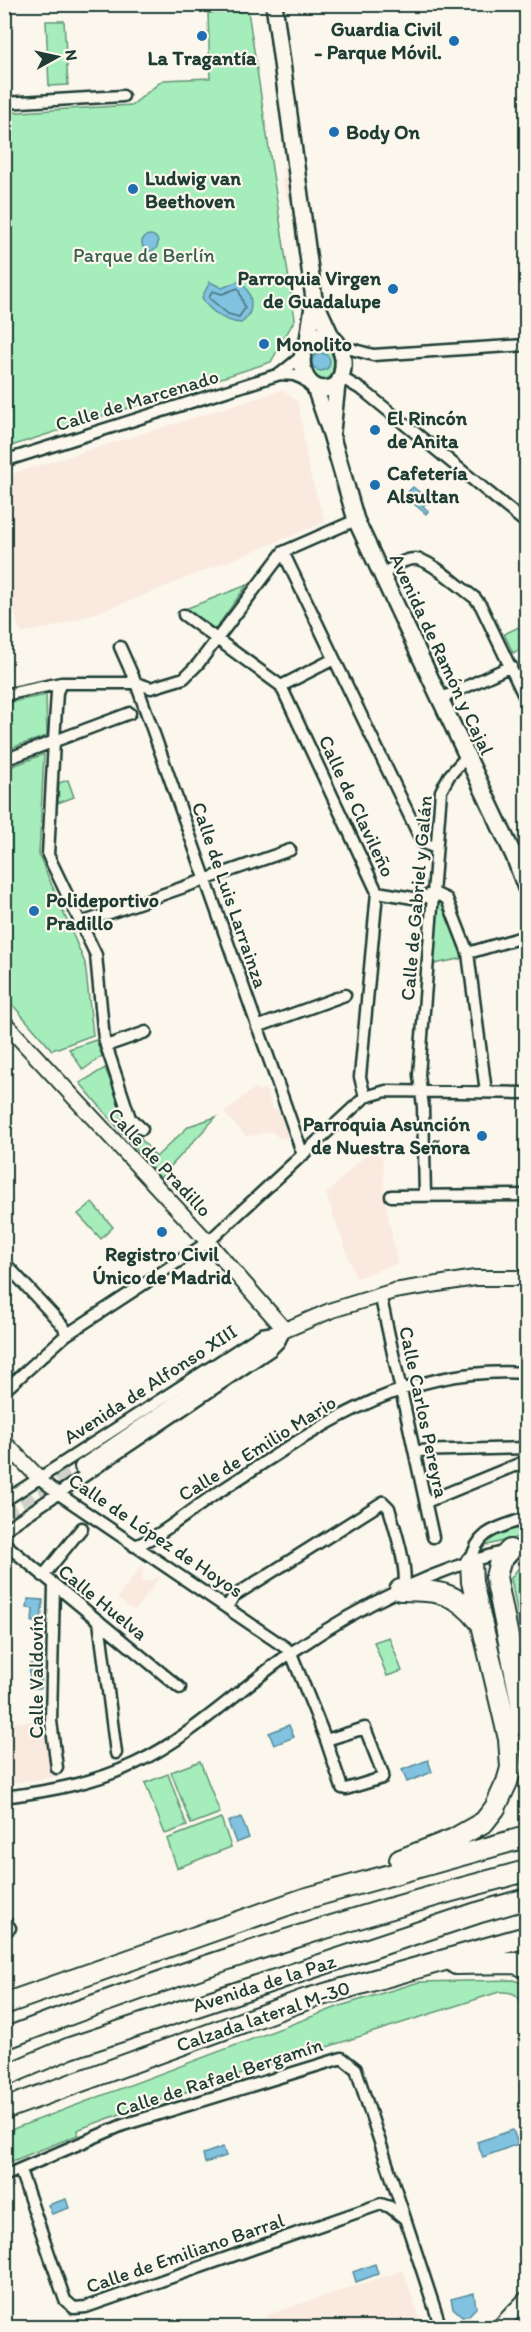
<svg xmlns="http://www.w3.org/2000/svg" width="531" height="2332" font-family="Itim,sans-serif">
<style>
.built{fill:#fae9de}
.green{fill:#a5edba;stroke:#629577;stroke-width:1.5}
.water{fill:#80c2e0;stroke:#598d9b;stroke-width:1.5}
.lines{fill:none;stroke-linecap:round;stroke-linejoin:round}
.shore{stroke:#467279;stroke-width:1.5}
.tertiary-tunnel{stroke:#cfd2c7;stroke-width:14;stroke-dasharray:14 7;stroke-linecap:butt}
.minor-casing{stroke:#1f3d34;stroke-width:15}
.tertiary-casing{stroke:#1f3d34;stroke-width:18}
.secondary-casing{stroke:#1f3d34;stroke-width:20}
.motorway-casing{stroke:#1f3d34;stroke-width:24}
.minor{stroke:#fbf7ec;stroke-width:10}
.tertiary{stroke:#fbf7ec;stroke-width:14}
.secondary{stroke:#fbf7ec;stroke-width:15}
.motorway{stroke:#fbf7ec;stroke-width:20}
.poi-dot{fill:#1f6fb2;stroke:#fbf7ec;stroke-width:2}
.labels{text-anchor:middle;stroke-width:4.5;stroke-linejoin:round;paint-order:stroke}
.poi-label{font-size:20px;font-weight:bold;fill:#1f3d34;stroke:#fbf7ec;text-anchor:start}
.park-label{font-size:20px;fill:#3a604f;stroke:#fbf7ec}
.street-label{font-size:20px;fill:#1f3d34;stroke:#fbf7ec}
</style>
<rect width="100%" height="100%" fill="#fbf7ec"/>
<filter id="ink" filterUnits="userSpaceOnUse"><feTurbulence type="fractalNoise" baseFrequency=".0167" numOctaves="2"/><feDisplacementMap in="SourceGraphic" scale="12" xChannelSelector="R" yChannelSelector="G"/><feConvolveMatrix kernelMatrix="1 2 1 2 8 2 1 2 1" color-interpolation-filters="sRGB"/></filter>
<g filter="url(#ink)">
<!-- built -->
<path class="built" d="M289,165L294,201L288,202L281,179L285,178L283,166Z
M283,390L298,402L309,471L325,522L132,600L58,626L21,633L5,583V476Z
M256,1087L258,1091L265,1088L273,1110L278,1109L288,1137L280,1139L271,1131L247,1137L224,1113Z
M382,1139L384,1193L397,1263L356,1278L326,1194Z
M143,1564L142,1583L161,1576L134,1611L117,1598Z
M48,1720L55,1777L5,1784V1723Z
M403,2270L422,2325L416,2328H261L267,2315Z"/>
<!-- green -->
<path class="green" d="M248,11L295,319L271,362L5,448L4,113L132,105L163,80L210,78L208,13Z
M46,21H64L68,85L49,86Z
M318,343L329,347L334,361L332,375L324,381L314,377L309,358L313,346Z
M247,585L214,631L185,609Z
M523,625L526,632V646L513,653L504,634Z
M46,695L47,736L5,750V703Z
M44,754L39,855L85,963L93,1035L52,1050L4,995L5,769Z
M68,780L74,797L58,803L59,783Z
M438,903H445L464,958L434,964Z
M96,1040L102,1056L83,1070L69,1049Z
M105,1068L127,1122L156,1157L189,1126L216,1117L160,1178L80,1083Z
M92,1203L113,1227L101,1239L78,1214Z
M526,1526V1535L488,1545L486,1543L500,1533Z
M526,1565V1663L511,1578L520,1566Z
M389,1637L402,1671L387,1676L374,1642Z
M200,1761L220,1813L191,1824L171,1772Z
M168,1774L187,1826L165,1834L145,1783Z
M221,1818L231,1847L177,1868L167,1839Z
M514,1980L526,1985V2016C520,1998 519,1991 499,1992L139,2107L77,2130L78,2135L5,2164V2132L340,2006L419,1982Z"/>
<!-- water -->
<path class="water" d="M142 243a8 8 0 1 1 16 0a8 8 0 1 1-16 0Z
M239,281C253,291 256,313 241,323C226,322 208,311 202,297L210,282L222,288Z
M312 362a9 9 0 1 1 18 0a9 9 0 1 1-18 0Z
M413,487L429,500L423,506L428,511L426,514L414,504L417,500L408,492Z
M28,1599L43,1600L41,1622H32L33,1609L27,1608Z
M30,1664H42L41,1688H29Z
M289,1725L294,1737L274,1745L269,1733Z
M428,1760L432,1772L407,1782L402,1770Z
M241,1817L249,1838L236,1843L228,1822Z
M513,2130L518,2144L483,2157L477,2142Z
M223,2147L226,2156L205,2163L203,2154Z
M66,2199L69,2208L52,2214L48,2205Z
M375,2264L378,2274L356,2282L353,2272Z
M474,2293L476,2308L468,2316H462L453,2308L451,2299Z"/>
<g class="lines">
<!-- shore -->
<path class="shore" d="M238,288L245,308L239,317L228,314L209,298L212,291L222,294Z"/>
<!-- tertiary-tunnel -->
<path class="tertiary-tunnel" d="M4,1515L82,1467"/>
<defs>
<path id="minor" d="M4,103L123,96
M340,346L373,355L526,345
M280,374L294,375L308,381
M342,378L364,391L526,523
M4,461L280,374L302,356
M283,552L422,842L436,848
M381,576C391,569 402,559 415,559C429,558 462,589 475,598L481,606L526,700
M184,615L281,686L377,892L360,1077L365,1097
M120,647L136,683L303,1155
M61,683L57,692L54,741L48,855L96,955L104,1039L130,1118L142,1129
M281,686L334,659
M4,695L61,683H136L151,688L184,678L198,664L283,552L356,520
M440,699L511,666
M4,760L130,713
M377,892L419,899L434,893
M434,893L447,899L468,953L486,1092
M81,923L290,850
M468,953L526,936
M257,1027L345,995
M106,1046L146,1032
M425,1195L423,1107L419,1075L441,791L449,776L467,756
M391,1196L526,1195
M4,1262L64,1327L66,1335
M380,1294L433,1537
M4,1391L66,1335L208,1242L365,1097L386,1091L526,1093
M415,1451L526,1448
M39,1478L59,1494L286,1648L291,1653L326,1740L342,1788L346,1789L382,1778L383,1774L365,1728L326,1740
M4,1501L262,1334L285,1330L279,1342L271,1350L4,1530
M426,1502L526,1461
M4,1543L180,1688
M134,1546C155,1540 192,1510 211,1497C312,1432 399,1364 526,1373
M471,1562C477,1529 499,1528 526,1518
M43,1576L82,1528
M54,1586L51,1721L57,1768
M227,1607L234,1596L383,1502L389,1508C394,1526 410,1573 403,1589
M99,1621L116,1753
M4,1797C50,1791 95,1783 136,1763C193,1736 240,1688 292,1652C362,1604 443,1565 526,1546
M4,1920L10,1928L4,1932
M20,2170L65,2300L74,2308L86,2307L381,2204L390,2207L404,2218
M4,2176L123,2125L342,2058L356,2069L441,2328"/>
<path id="tertiary" d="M4,1022L208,1242L285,1330
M4,1442L39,1478
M82,1467L285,1330L332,1310L394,1291L475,1278H526
M498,2328L526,2299"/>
<path id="secondary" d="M274,4L314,299L308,340
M314,299L331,336
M324,334C346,340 347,369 337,385C301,405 287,339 324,334Z
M315,388L331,434L356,520L514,856L526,888
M332,431L337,385"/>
<path id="motorway" d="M510,1550L500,1561L496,1577L526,1727
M400,1590C438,1591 456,1591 480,1622
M400,1860L454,1839L484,1822L495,1808L507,1782L511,1768L509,1739L472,1582L471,1562
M456,1964L515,1963L526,1967
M4,2004L304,1899L526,1837
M4,2039C175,1973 349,1917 526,1871
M4,2076L70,2048L477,1913L526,1899
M4,2109L307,1999L526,1937"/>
</defs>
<!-- minor casing -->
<use href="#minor" class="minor-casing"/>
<!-- tertiary casing -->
<use href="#tertiary" class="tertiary-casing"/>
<!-- secondary casing -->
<use href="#secondary" class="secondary-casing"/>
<!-- motorway casing -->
<use href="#motorway" class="motorway-casing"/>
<!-- minor -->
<use href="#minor" class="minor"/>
<!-- tertiary -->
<use href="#tertiary" class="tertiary"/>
<!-- secondary -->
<use href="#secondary" class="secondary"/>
<!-- motorway -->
<use href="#motorway" class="motorway"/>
</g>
</g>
<!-- markers -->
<g class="poi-dot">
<circle cx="202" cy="36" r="6"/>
<circle cx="454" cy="41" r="6"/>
<circle cx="334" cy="132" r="6"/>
<circle cx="133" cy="189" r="6"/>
<circle cx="393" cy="289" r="6"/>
<circle cx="264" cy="344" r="6"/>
<circle cx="375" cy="430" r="6"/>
<circle cx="375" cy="485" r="6"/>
<circle cx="34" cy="911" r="6"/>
<circle cx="482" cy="1136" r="6"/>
<circle cx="162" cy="1232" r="6"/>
</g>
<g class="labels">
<!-- poi labels -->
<g class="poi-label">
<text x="442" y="36" text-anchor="end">Guardia Civil<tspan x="442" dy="23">- Parque Móvil.</tspan></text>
<text x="202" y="65" text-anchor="middle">La Tragantía</text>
<text x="346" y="139">Body On</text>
<text x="145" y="185">Ludwig van<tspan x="145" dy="23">Beethoven</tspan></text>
<text x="381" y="285" text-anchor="end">Parroquia Virgen<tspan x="381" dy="23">de Guadalupe</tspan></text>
<text x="276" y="351">Monolito</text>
<text x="387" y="425">El Rincón<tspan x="387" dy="23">de Anita</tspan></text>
<text x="387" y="480">Cafetería<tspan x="387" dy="23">Alsultan</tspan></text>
<text x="46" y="907">Polideportivo<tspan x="46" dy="23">Pradillo</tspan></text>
<text x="470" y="1131" text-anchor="end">Parroquia Asunción<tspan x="470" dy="23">de Nuestra Señora</tspan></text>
<text x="162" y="1261" text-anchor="middle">Registro Civil<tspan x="162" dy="23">Único de Madrid</tspan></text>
</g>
<!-- park labels -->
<g class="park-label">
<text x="144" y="262">Parque de Berlín</text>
</g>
<!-- street labels -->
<g class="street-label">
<text transform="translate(137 400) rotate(-17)" y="7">Calle de Marcenado</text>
<text transform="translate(442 654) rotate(65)" y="7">Avenida de Ramón y Cajal</text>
<text transform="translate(357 806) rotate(65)" y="7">Calle de Clavileño</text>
<text transform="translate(230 895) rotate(71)" y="7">Calle de Luis Larrainza</text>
<text transform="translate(416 898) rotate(-85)" y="7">Calle de Gabriel y Galán</text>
<text transform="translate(160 1162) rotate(47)" y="7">Calle de Pradillo</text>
<text transform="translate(150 1384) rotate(-33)" y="7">Avenida de Alfonso XIII</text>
<text transform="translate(424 1412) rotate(78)" y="7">Calle Carlos Pereyra</text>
<text transform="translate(257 1448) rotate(-32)" y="7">Calle de Emilio Mario</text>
<text transform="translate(156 1535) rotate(34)" y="7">Calle de López de Hoyos</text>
<text transform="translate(103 1602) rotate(39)" y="7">Calle Huelva</text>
<text transform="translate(36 1677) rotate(-90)" y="7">Calle Valdovín</text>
<text transform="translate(264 1983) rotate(-18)" y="7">Avenida de la Paz</text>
<text transform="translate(263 2016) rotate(-19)" y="7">Calzada lateral M-30</text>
<text transform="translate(219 2077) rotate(-18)" y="7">Calle de Rafael Bergamín</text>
<text transform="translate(185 2253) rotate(-19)" y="7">Calle de Emiliano Barral</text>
</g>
</g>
<!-- margin -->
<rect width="531" height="2332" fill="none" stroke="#fbf7ec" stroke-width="24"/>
<rect x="12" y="12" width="507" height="2308" fill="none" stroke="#1f3d34" stroke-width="2" filter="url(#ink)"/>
<!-- north arrow -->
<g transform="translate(57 57) rotate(82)" stroke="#fbf7ec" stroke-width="4.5" paint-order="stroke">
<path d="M0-4.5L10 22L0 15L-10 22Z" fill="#1f3d34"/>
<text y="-9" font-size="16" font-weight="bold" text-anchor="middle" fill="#1f3d34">N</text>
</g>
</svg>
